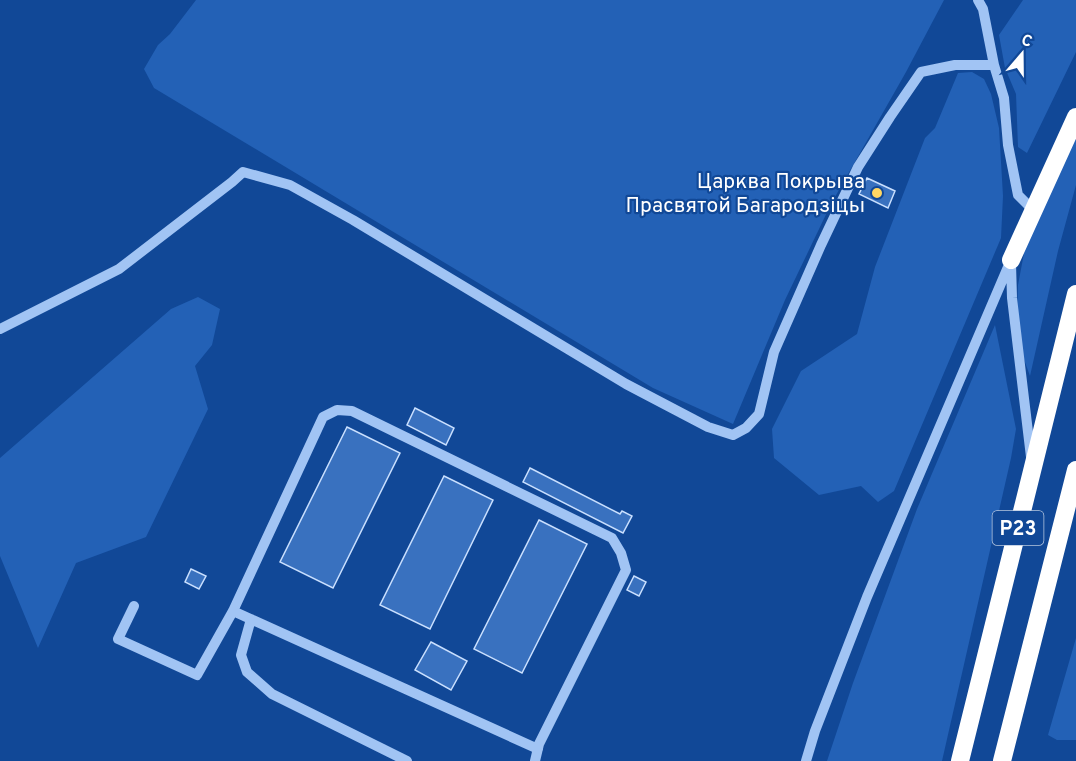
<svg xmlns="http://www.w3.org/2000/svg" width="1076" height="761" font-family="Overpass,sans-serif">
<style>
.green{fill:#2361b6}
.building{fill:#3971bf;stroke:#c9dffe;stroke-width:1.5}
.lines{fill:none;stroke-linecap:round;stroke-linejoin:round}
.minor{stroke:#a1c4f4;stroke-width:10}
.highway{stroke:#fff;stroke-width:18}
.poi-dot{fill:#ffd663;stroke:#114897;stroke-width:2}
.labels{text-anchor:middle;stroke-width:4.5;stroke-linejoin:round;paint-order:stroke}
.shield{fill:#114897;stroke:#b8c8e0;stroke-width:1.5}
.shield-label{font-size:20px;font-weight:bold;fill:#fff}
.poi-label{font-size:21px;fill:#fff;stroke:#114897;text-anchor:end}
</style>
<rect width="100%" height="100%" fill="#114897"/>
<!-- green -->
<path class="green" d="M196,0H944L906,72L831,204L785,300L733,424L653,388L154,88L144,69L158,45L170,34Z
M1023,0H1076V52L1027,153L1018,147L1016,94L1005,68L999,35Z
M972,72L984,79L991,94L999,128L1003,196L1001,238L894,491L878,502L861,486L819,495L774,458L772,429L801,371L857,334L875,267L925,138L935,128L958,73Z
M1076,135V185L1058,251L1030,376L1022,354L1017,314L1018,285L1025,248Z
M198,297L220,309L212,345L195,366L208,409L146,537L76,563L38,648L0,556V458L171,309Z
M995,325L1016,429L1011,458L942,761H827L853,683L917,509Z
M1076,638V740H1057L1048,735Z"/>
<!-- building -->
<path class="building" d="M867,178L895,191L888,208L859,194Z
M415,408L454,428L446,445L407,425Z
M347,427L400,453L333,588L280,562Z
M530,468L620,514L622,511L632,516L623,533L523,482Z
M444,476L493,500L430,629L380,605Z
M539,520L587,544L522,673L474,649Z
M191,569L206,576L199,589L185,582Z
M634,576L646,582L639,596L627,590Z
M431,642L467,661L451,690L415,670Z"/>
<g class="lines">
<!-- minor -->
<path class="minor" d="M978,0L983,9L994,65L1004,98L1008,145L1018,195L1033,210
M1011,264L1012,298L1031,457
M0,329L119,269L232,182L243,172L290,185L353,220L626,384L708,427L733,435L746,428L759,414L774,352L821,245L858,167L890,117L921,72L955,65H994
M134,606L118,639L197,675L233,611L323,417L337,410L352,411L612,538L621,553L626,570L539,744L535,761
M233,611L538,749
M251,619L241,655L247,672L272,694L407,761
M806,761L815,731L867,597L1011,260"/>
<!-- highway -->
<path class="highway" d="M1011,260L1076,117
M960,761L1076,294
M1002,761L1076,470"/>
</g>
<!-- markers -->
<circle class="poi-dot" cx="877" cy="193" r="6"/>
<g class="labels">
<!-- shield labels -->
<rect class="shield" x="992.5" y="511" width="51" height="34" rx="4.5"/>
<g class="shield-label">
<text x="1018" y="535">Р23</text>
</g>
<!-- poi labels -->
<g class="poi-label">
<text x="865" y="188">Царква Покрыва<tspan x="865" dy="24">Прасвятой Багародзіцы</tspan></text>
</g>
</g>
<!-- north arrow -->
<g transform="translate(1022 54) rotate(20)" stroke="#114897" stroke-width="4.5" paint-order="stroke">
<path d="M0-4.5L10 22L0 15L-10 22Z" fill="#ffffff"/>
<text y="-9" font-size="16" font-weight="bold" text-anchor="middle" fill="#ffffff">С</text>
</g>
</svg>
